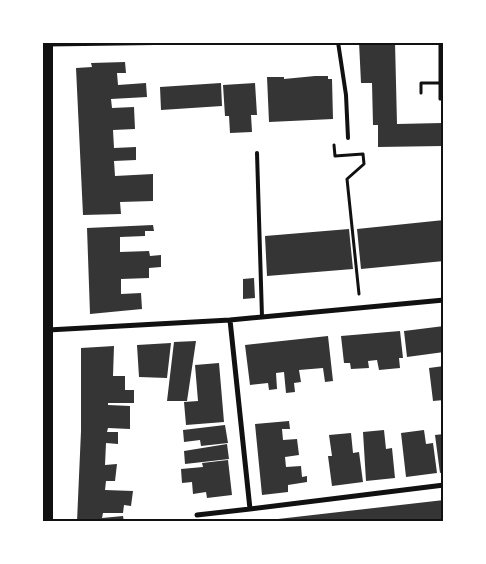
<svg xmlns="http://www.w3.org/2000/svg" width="486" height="564" font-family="'Roboto Condensed',sans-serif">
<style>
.building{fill:#353535}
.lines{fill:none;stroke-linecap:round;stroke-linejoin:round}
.path{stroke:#111;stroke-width:3}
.service{stroke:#111;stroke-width:4}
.minor{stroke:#111;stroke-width:5}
.primary{stroke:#111;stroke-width:12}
.neatline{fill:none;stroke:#111;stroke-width:2}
</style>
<rect width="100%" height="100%" fill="#fff"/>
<!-- building -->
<path class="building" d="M359,42H395L397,124L442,123L443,146L378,147V125H373L372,83H361Z
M125,62L126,73H117L118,85L146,83L147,97L111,99L112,108L134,107L135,129L113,130L114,148L136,147V160L114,161L115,176L153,174V201L120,202L121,214L83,215L76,68L92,67L91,63Z
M315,76H328V79H332L333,119L269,122L267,77H284V79Z
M221,83L222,106L161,110L160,87Z
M255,83L257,115H251L252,132L230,133L229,116H225L223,85Z
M444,220V261L361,269L357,229Z
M153,225L154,231H145V236L120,237V252L149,251L150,256L161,255V267L149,268V278L121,279V294L141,293L142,309L90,314L87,228Z
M349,229L353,269L267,276L265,236Z
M254,278L255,298L243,299V279Z
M444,326V352L407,357L404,331Z
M400,331L403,358H399L400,368L379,370L377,360L368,361L369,368L351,369L350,363H344L341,336Z
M328,336L333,381L325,382L323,368L299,370L301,382L294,383L295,392L286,393L284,372L276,373L277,389L269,390L268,383L250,385L245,345Z
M196,341L187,401H167L174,342Z
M171,343L167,378L139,377L137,345Z
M114,346L113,376H125V390H134V403H108V405L130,406V429L108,428L107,432H118V444L106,443L105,465L117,464L115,481H106L105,490L133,491L131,506L124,505L123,513H103L102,518L123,516L124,522H77L81,431V348Z
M219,363L224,422L186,425L184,402L198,401L195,365Z
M444,366V400L433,401L429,368Z
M289,421L290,429H282L283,440L297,439L299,455L285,457L286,467L301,466L302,477L307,476V482L288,485V492L262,495L255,424Z
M225,425L228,443L201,446L200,440L184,442L183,430Z
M384,430L386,449L392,448L395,478L366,481L363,432Z
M424,430L426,444L433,443L437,473L406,477L401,433Z
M351,433L353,453L359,452L363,482L332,486L328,456H332L329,435Z
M444,434V472L440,473L435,435Z
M227,444L229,459L185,464L184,451Z
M228,460L232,495L207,498L206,492L193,494L192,482L182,483L181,469L203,467L202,463Z
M444,500V522H269L278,519Z"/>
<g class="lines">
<!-- path -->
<path class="path" d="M440,42V99H444
M421,93V83H440
M334,145L335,156L363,154L364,164L347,179L359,294"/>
<!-- service -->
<path class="service" d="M338,42L346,95L348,138
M257,153L262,317"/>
<!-- minor -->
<path class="minor" d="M47,44L191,42
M230,320L250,509L444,485
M48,330L230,320L444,300
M197,515L250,509"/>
<!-- primary -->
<path class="primary" d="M47,42V522"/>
</g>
<!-- border -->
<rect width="486" height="564" fill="none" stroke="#ffffff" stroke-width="88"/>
<rect x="44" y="44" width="398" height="476" class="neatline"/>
</svg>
